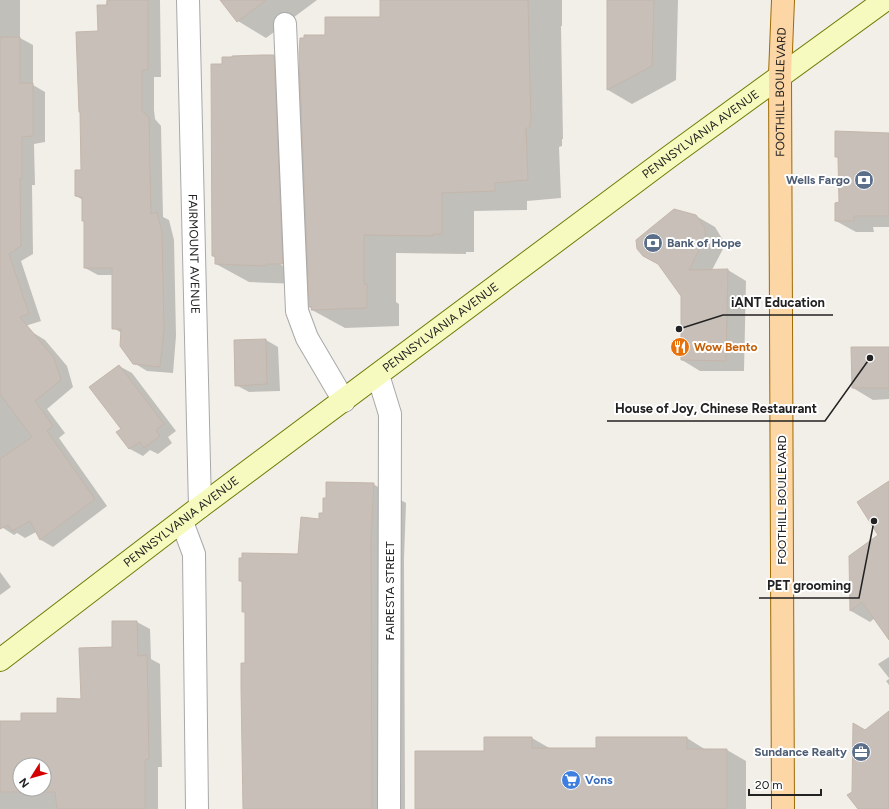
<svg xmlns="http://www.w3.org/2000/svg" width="889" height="809" font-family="Figtree,sans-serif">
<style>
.shadow{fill:#0003;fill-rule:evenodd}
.building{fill:#c7bfb8;stroke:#c4b6ab;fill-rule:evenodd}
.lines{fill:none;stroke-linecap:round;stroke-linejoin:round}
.minor-casing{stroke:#a9a9a9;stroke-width:24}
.secondary-casing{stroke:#707d05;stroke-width:24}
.primary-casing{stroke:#a06b00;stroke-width:24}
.minor{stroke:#fff;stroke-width:22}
.secondary{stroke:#f7fabf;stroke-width:22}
.primary{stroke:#fcd6a4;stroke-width:22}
.labels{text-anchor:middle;stroke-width:4;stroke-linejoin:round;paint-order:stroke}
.street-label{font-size:12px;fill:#222;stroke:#fff}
.service-label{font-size:12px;font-weight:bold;fill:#4e5e75;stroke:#fff;text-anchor:end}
.food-label{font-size:12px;font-weight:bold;fill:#c56008;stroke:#fff;text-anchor:start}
.shop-label{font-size:12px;font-weight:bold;fill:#366cbe;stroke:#fff;text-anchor:start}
.leader{fill:none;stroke:#222;stroke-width:1.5}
.callout-dot{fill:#222;stroke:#fff;stroke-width:1.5}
.callout-label{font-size:13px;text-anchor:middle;font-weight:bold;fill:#222;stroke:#fff;stroke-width:4;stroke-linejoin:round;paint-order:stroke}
</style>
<rect width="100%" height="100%" fill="#f2efe9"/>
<!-- shadow -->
<path class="shadow" d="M0,0H20V38L33,45V85L45,92V142L34,144L35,185H32L33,254L21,261L41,321L0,334Z
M107,0H160L161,77H154V110L155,119L161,126L163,217L169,220L174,240L176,336L173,373L147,371L134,363L122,333L113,328V275H98L85,268V222L83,220V200L76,196L82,171L99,32Z
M222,0H317L266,38L238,21Z
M381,0H562V26H561L563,139H562V146L559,147L561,198L527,201V210L474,211V252H466V254L396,253V302L399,304V326L345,328L312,310L310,307L309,283H298V284L249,282L216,264V258L213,256L223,66L274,56L300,71L305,39L326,36L381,18ZM279,261L309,279V281L278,263Z
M608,0H678L676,80L632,104L608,90Z
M889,134V227H873L874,232H856L836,221L840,203Z
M696,216L715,227L723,240V249L712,270H728L746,281L744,371H700L682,360V296Z
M32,332L45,340L67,366L73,387L47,409L65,433L59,438L107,506L53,547L41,540L36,532L25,538L17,533L14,535L0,526V464L9,459H0V357Z
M266,340L278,347L280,391L249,392L236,385Z
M889,348V399L873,400L853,388Z
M119,366L132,373L176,431L168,437L172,443L158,454L150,450L143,456L130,449L118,433L122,429Z
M889,482V638L875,618L870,622L851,611L850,557L880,535Z
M373,484L406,503L404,559L405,809H244L246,613L243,611V583L240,581L298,555L324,514Z
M0,572L11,587L0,595Z
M113,622H137L150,629L151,659L160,664L162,767H158V809H0V722H22L58,714L82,700L113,647ZM20,765H44V789H20Z
M889,657V678L878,664Z
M889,679V685L886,681Z
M532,738L551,749H597V738H687L706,750H727L746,761V809H416L485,752Z"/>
<!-- building -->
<path class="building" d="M107,0H148V70H142V111L149,117L151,214L157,212L162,232L164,329L160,367L133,364L120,346L121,329H112V268H84V221H82V197L75,196V170H81L80,112H79L76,32L98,31L97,5H107Z
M220,0H266L237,22Z
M380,0H528L531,121H530V128H526L528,180L495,183V191L442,193V234H433V236L364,235V284H367V308L311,310L312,307H309L299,54L300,38H304V35H325V17H380Z
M607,0H654L652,66L607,90Z
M0,37H20V83H33V136L22,137V178H20L21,246L9,254L29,314L20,317L54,358L61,380L35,401L53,426L47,431L95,499L40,540L30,521L12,531L8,525L0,529V459L32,437L0,394Z
M262,55H274L283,264H266V266L215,264V256H212L211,64H222V57H232V56Z
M835,131L889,133V216H854V221H835V203L839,202L838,157H835Z
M674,209L696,215L705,228V238L689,270L728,269L726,361L681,360V296L658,264L643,256L637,249L636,240Z
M266,339L267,384L235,386L234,340Z
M851,347H889V388H852Z
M119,365L164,424L156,430L160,436L144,448L140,442L129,449L116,432L121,429L89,387Z
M889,481V640L862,602L850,611L849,556L878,535L857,502Z
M326,482L374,483L371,540L372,809H243L241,688V663H245V612H242V581H239V558H242V553L298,554L301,517L319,519V513H323V498H326Z
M112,621H137L138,656L147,655L149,759L145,760V809H57L55,792H0V721H21V713H57V698L81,699L79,648L112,647ZM20,765H44V789H20Z
M889,711V809H858L847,795L852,792L853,723L865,730Z
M484,737H532V748H596V737H687V749H727V809H415V751H484Z"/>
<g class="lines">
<defs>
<g id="minor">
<path id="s1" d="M188,0L200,507"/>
<path d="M285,24L297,311L307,338L344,401"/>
<path d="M378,375L390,414L389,809"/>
<path d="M182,522L194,554L197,809"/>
</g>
<g id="secondary">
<path id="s2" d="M0,660L200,507L669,157L885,0"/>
</g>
<g id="primary">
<path id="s3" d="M783,809L780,75L783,0"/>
</g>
</defs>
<!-- minor casing -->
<use href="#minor" class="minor-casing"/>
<!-- secondary casing -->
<use href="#secondary" class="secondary-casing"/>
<!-- primary casing -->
<use href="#primary" class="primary-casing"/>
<!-- minor -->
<use href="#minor" class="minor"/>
<!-- secondary -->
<use href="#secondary" class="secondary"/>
<!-- primary -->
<use href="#primary" class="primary"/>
</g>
<!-- icons -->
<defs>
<symbol id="bank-disc" viewBox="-11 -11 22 22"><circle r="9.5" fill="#5c6f8a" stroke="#fff"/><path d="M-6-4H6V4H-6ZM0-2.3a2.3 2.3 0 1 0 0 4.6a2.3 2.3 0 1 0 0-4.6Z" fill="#fff"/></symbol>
<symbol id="restaurant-disc" viewBox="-11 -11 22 22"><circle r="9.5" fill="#e8710a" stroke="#fff"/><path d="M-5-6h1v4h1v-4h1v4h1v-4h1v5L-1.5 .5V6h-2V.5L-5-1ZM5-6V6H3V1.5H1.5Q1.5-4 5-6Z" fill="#fff"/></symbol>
<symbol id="office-disc" viewBox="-11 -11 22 22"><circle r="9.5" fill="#5c6f8a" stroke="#fff"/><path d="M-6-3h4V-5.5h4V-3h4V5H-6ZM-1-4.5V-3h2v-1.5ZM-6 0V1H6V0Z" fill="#fff"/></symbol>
<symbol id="supermarket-disc" viewBox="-11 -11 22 22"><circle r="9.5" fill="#3f7fe0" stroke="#fff"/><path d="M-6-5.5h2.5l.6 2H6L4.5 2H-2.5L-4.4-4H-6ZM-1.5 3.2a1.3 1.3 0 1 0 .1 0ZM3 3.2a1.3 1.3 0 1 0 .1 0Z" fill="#fff"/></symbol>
</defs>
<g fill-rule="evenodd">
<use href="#bank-disc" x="853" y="169" width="22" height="22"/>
<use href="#bank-disc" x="642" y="232" width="22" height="22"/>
<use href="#restaurant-disc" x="669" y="336" width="22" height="22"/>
<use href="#office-disc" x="850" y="741" width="22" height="22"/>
<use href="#supermarket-disc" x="560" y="769" width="22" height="22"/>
</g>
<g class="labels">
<!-- street labels -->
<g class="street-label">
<text dy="4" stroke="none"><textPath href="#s3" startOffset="717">FOOTHILL BOULEVARD</textPath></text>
<text dy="4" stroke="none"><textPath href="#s2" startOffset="876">PENNSYLVANIA AVENUE</textPath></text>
<text dy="4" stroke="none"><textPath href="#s1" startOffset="254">FAIRMOUNT AVENUE</textPath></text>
<text dy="4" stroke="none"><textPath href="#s2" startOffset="552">PENNSYLVANIA AVENUE</textPath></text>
<text transform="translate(782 500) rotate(-90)" y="4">FOOTHILL BOULEVARD</text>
<text dy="4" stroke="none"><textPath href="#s2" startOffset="228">PENNSYLVANIA AVENUE</textPath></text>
<text transform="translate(390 591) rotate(-90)" y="4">FAIRESTA STREET</text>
</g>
<!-- service labels -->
<g class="service-label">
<text x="850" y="184">Wells Fargo</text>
<text x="667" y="247" text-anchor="start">Bank of Hope</text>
<text x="847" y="756">Sundance Realty</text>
</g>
<!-- food labels -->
<g class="food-label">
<text x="694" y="351">Wow Bento</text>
</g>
<!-- shop labels -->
<g class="shop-label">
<text x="585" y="784">Vons</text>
</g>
</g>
<!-- callouts -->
<path class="leader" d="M679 329L723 315H833M870 358L825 421H607M874 521L859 598H759"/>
<g class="callout-dot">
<circle cx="679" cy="329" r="4"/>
<circle cx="870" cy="358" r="4"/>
<circle cx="874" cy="521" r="4"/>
</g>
<g class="callout-label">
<text x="778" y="307">iANT Education</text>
<text x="716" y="413">House of Joy, Chinese Restaurant</text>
<text x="809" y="590">PET grooming</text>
</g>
<!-- north arrow -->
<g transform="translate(32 777) rotate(233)"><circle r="19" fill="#ffffff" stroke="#a7a7a7"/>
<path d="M0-3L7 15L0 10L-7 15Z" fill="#d40000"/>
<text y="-6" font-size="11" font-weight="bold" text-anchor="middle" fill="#222222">N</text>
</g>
<!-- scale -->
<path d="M749 789v6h72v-6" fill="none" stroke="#222222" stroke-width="2"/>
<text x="755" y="789" font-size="12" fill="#222222" stroke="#ffffff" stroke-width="3" paint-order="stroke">20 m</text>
</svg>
